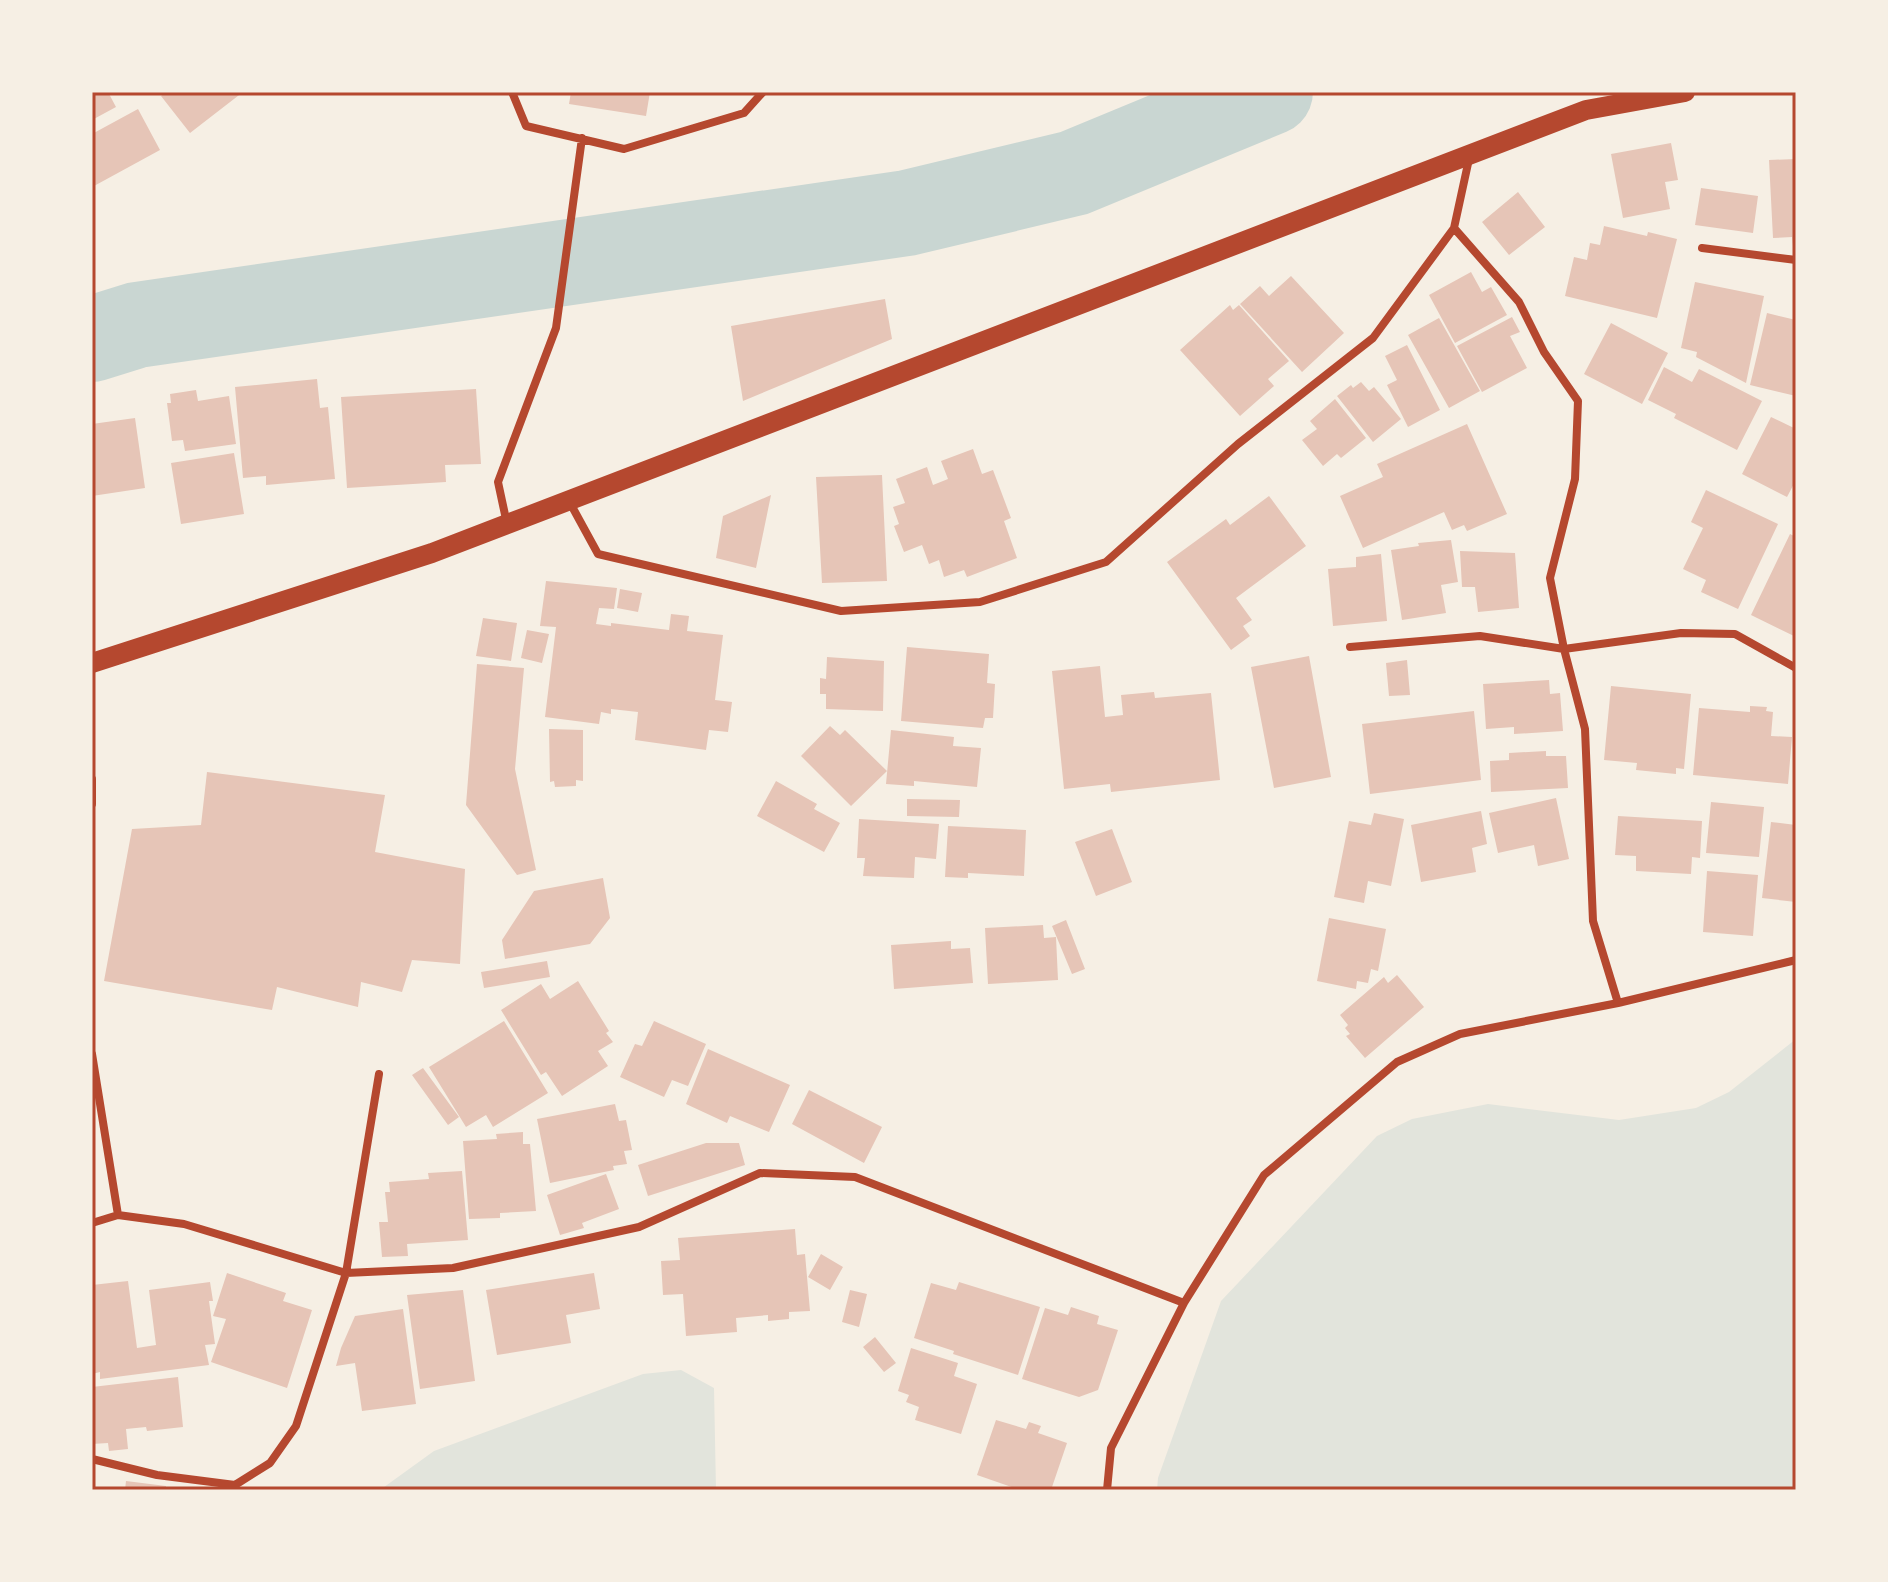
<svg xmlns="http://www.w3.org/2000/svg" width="1888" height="1582" font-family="'Varela Round',sans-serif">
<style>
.green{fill:#e2e4dc}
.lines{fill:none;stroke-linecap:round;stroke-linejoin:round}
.river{stroke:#c9d6d2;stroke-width:86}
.building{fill:#e6c5b7}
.minor{stroke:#b5482f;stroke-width:8}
.primary{stroke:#b5482f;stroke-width:20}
.neatline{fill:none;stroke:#b5482f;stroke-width:3}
</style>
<rect width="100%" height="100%" fill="#f6efe4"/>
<!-- green -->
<path class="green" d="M1796,1039V1490H1157L1158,1478L1221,1301L1377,1136L1412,1119L1488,1104L1619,1120L1696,1108L1729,1092Z
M681,1370L714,1388L716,1490H380L434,1451L643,1374Z"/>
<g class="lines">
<!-- river -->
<path class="river" d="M92,339L137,325L907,213L1074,173L1270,92"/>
</g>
<!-- building -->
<path class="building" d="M92,92H108L116,107L92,120Z
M166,92H243L190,133L161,96Z
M571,92H650L646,116L569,104Z
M138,109L160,150L94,186L92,134Z
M1671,143L1678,180L1665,182L1670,209L1623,218L1611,154Z
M1796,159V246H1793L1792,237L1773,238L1769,160Z
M1701,188L1758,196L1753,233L1695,225Z
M1518,192L1545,227L1509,255L1482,222Z
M1604,226L1647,236L1648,232L1677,239L1657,318L1565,296L1574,257L1587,260L1590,243L1600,245Z
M1471,272L1482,292L1491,287L1507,315L1455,343L1429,295Z
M1291,276L1344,333L1302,372L1240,304L1260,286L1269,296Z
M1695,282L1764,296L1746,383L1696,357L1697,352L1681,348Z
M885,299L892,339L743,401L731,326Z
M1230,305L1233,310L1239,305L1289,361L1268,379L1274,386L1240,416L1180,350Z
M1767,313L1796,320V396L1750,385Z
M1512,317L1520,332L1510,336L1527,368L1482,392L1457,346Z
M1439,318L1480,391L1449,408L1408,335Z
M1611,323L1668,353L1642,404L1584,374Z
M1407,345L1440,410L1408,427L1387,385L1397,380L1385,356Z
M1664,367L1692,382L1699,369L1762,401L1737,450L1674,418L1676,414L1648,400Z
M317,379L320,408L328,407L335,479L266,485V476L243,478L235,387Z
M1361,382L1369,391L1374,387L1401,419L1373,442L1337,396L1351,385L1353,388Z
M476,389L481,464L445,465L446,482L347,488L341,397Z
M196,390L198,401L229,396L236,444L185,451L183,440L172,441L167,403H171L170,394Z
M1335,399L1366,438L1341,458L1337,454L1323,466L1302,440L1317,429L1310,421Z
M1771,417L1796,429V480L1787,497L1742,474Z
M135,418L145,488L92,496V424Z
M1467,424L1507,514L1467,531L1464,525L1452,530L1444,512L1363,548L1340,496L1383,477L1377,464Z
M973,449L982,474L993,470L1011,518L1004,521L1017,558L967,577L964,570L944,577L939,560L929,564L922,545L904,552L894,526L899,524L893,507L905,503L896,479L927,467L933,485L948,479L941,461Z
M234,453L244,514L181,524L171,463Z
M882,475L887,581L822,583L816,477Z
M1706,490L1778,524L1738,609L1701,592L1706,580L1683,569L1703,528L1691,522Z
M771,495L756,568L716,558L723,516Z
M1269,496L1306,546L1236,598L1252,620L1243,626L1250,636L1231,650L1167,562L1226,519L1230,525Z
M1790,534L1796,537V637L1751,615Z
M1451,540L1458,582L1441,585L1446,613L1402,620L1391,550L1419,546L1418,543Z
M1460,551L1515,553L1519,608L1478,612L1475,587H1462Z
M1381,554L1387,621L1333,626L1328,569L1356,567V557Z
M546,581L617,588L614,609L599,608L596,624L611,626V623L669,630L671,614L689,616L687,631L723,635L715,700L732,702L728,732L709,730L706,750L635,740L638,712L611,709V714L601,712L599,724L545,717L556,627L540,626Z
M620,589L642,593L638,612L617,608Z
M483,618L517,623L511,661L476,656Z
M527,630L549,634L542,663L521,658Z
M907,647L989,654L987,683L995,684L993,718H985L983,728L901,721Z
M1309,656L1331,777L1274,788L1251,667Z
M827,657L884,661L883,711L826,709V694H820V678L826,679Z
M1407,660L1410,695L1389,696L1386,663Z
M477,664L524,668L515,769L536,870L517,875L466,805Z
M1100,666L1105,717L1123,715L1121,695L1154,692L1155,698L1211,693L1220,780L1111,792L1110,784L1064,789L1052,671Z
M1549,680L1550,694L1560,693L1563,731L1514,734V727L1486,729L1483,684Z
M1611,686L1691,694L1684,769L1676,768V774L1636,770L1637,763L1604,760Z
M1750,706L1767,707L1766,711L1773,712L1771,736L1792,737L1788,784L1693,775L1699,708L1750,712Z
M1474,711L1481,780L1370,794L1362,724Z
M830,726L840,735L845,730L887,771L851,806L801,756Z
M549,729L583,730V781L576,780V786L555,787L554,781L550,782Z
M891,730L954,737L953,746L981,748L977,787L914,781V786L886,784Z
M1546,751V756H1566L1568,788L1491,792L1490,761L1509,760V753Z
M207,772L385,795L375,852L465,869L460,964L412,960L402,992L361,982L358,1007L277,987L272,1010L104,981L132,829L201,825Z
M776,781L817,804L814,809L840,823L824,852L757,816Z
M1556,798L1569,859L1538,866L1534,845L1498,853L1489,813Z
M907,799L960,800L959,817L907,816Z
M1711,802L1764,807L1759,857L1706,853Z
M1481,811L1487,844L1472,848L1476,872L1421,882L1411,825Z
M1374,813L1404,819L1391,886L1368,881L1364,903L1334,897L1349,821L1371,825Z
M1618,816L1702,821L1700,858L1692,857L1691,874L1636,871V856L1615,855Z
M859,819L939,824L936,859L915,857L914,878L863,876L865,858H857Z
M1771,822L1796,825V902L1762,898Z
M948,826L1026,830L1024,876L968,873V878L945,877Z
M1112,829L1132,882L1096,896L1075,842Z
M1707,871L1758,875L1753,936L1703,932Z
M603,878L610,918L590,944L505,959L502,940L534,891Z
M1329,918L1386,929L1378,971L1371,969L1368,983L1357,981L1356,989L1317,981Z
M1066,920L1085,969L1072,974L1052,926Z
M1043,925L1044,938L1056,937L1058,980L988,984L985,928Z
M951,941V949L970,948L973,983L894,989L891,945Z
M547,961L550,977L484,988L481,972Z
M1397,975L1424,1007L1365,1058L1346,1036L1350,1034L1345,1028L1348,1025L1340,1015L1384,977L1388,983Z
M578,981L609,1031L606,1033L613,1042L598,1051L608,1066L562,1096L546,1072L541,1075L501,1010L541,984L550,999Z
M504,1021L548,1093L493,1127L486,1115L466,1127L429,1067Z
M654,1021L706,1044L688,1086L672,1080L664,1097L620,1077L635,1044L642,1046Z
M708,1049L790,1085L769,1132L730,1116L727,1123L686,1104Z
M423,1068L459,1117L448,1125L412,1075Z
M809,1090L882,1127L864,1163L792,1124Z
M615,1104L619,1121L626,1120L632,1150L624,1151L627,1164L613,1166L614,1170L550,1183L537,1119Z
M523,1132V1144H530L536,1211L500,1213V1218L469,1219L463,1141L497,1139L496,1134Z
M706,1143H739L745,1165L648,1196L638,1165Z
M462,1171L468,1240L407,1244L408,1256L382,1257L379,1222H388L385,1192H390L389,1182L429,1179L428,1173Z
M606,1174L619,1209L582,1223L584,1228L560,1235L547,1195Z
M795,1229L797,1255L805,1254L810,1311L789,1312V1319L768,1321V1315L736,1318L737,1332L686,1336L683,1294L663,1295L661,1261L680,1260L678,1238Z
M821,1254L843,1267L830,1290L808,1277Z
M227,1273L286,1293L283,1301L312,1310L287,1388L211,1362L226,1319L213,1316Z
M594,1273L600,1309L566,1315L571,1343L497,1355L486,1290Z
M128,1281L137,1348L156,1345L149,1290L210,1282L213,1301H209L215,1344L205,1345L209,1365L100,1379V1372L92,1374V1285Z
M959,1282L1040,1307L1018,1375L953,1354L954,1351L914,1338L931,1283L956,1290Z
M463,1290L475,1381L420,1389L407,1295Z
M850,1290L867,1294L859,1327L842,1322Z
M1071,1307L1099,1316L1097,1324L1118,1330L1098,1390L1079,1397L1022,1379L1045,1308L1068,1315Z
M403,1309L416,1404L362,1411L355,1363L336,1366L341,1348L355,1316Z
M875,1337L896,1363L884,1372L863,1347Z
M911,1348L958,1363L954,1376L977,1384L961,1434L915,1420L919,1407L906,1402L909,1395L898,1391Z
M178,1377L183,1427L147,1431L146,1427L126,1429L128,1449L109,1451L108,1443L92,1444V1387Z
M996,1420L1026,1429L1029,1422L1041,1426L1038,1433L1067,1443L1051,1490H1020L977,1475Z
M126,1481L166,1486V1490H125Z"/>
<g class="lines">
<!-- minor -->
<path class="minor" d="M512,92L526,126L624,149L744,113L763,92
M1454,228L1519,302L1544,352L1578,401L1575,479L1550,578L1564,649L1585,729L1593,921L1618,1003
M1702,248L1796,260
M569,501L598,554L841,611L980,602L1106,562L1238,444L1373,338L1454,228L1469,159
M507,524L498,482L556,328L582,138
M1350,647L1480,636L1564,649L1681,633L1735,634L1796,668
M92,779V804
M92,1054L118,1215
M92,1223L118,1215L184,1224L346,1273L453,1268L639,1227L760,1173L855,1177L1184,1303
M92,1459L157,1475L235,1485L270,1463L296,1426L346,1273L379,1074
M1107,1490L1111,1448L1184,1303L1264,1175L1397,1062L1460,1034L1618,1003L1796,960"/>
<!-- primary -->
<path class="primary" d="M92,663L432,553L1586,110L1685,92"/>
</g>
<!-- border -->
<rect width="1888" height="1582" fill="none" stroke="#f6efe4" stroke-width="188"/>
<rect x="94" y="94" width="1700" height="1394" class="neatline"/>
</svg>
